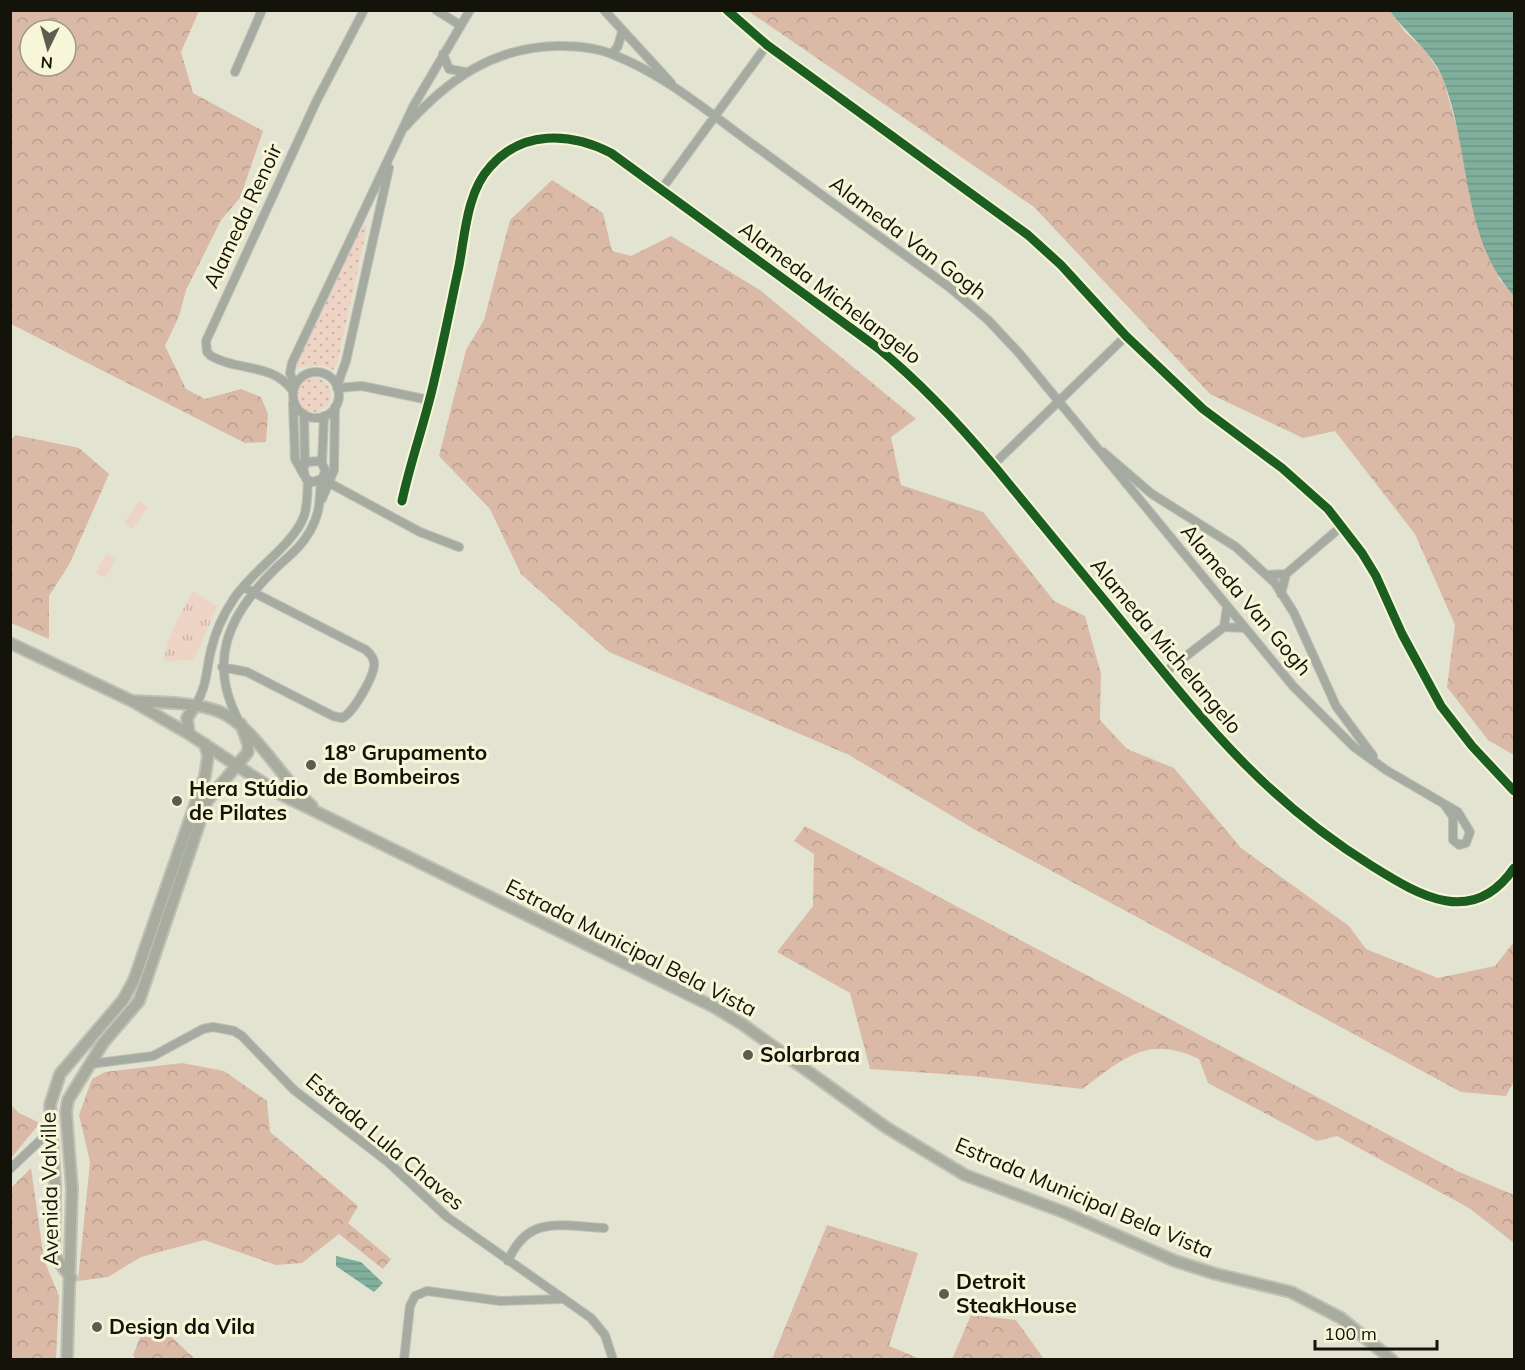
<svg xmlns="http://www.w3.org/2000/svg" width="1525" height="1370" font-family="Mulish,sans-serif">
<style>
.grass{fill:url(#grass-tufts)}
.forest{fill:url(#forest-crowns);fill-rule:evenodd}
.garden{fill:url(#garden-dots)}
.pitch{fill:#edd4c5}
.water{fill:url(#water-rules)}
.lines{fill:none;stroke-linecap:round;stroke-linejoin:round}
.minor-casing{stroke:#c0c0b4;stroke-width:10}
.major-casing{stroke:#c0c0b4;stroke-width:14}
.minor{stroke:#a6aba2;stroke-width:8}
.major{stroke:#a8ac9f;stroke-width:10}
.cycleway-casing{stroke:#f7f6d8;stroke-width:13}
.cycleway{stroke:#1b5e20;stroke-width:9}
.poi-dot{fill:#5c5c4f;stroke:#f7f6d8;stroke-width:2}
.labels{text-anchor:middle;stroke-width:6;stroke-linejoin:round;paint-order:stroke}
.street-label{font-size:21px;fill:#141309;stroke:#f7f6d8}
.poi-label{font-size:21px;font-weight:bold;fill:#141309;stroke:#f7f6d8;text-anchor:start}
</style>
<defs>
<pattern id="grass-tufts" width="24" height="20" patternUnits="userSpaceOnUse" patternTransform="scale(1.5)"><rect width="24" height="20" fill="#edd4c5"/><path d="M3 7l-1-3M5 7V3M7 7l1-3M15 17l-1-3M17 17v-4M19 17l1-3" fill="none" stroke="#cab5a8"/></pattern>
<pattern id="forest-crowns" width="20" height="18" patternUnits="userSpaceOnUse" patternTransform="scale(1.5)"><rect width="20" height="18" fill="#dab9a7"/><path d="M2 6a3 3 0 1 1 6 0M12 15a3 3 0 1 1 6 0" fill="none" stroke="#ba9e8e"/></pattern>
<pattern id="garden-dots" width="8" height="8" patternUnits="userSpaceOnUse" patternTransform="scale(1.5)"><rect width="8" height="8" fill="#edd4c5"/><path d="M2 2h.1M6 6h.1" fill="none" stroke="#cab5a8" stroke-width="1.8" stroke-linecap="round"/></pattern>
<pattern id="water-rules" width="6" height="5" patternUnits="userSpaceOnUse" patternTransform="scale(1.5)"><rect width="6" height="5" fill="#80b09d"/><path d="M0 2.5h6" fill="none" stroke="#6e9686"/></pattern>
</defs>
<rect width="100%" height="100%" fill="#e3e3d2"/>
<!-- grass -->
<path class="grass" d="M193,591L217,606L194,660L164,661C167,635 181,613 193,591Z"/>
<!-- forest -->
<path class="forest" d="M10,11H199L181,52L193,93L263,131L240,198L221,220L186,290L179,316L165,346L186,389L205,399L241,389L261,397L268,414L266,442L245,443L11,324ZM30,30H66V66H30Z
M748,11H1390L1405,32L1426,51L1443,78L1499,279L1514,296V755L1488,740L1447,687L1455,625L1415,534L1335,431L1303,438L1210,394L1034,207Z
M552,180L603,213L612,251L631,256L671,236L760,290L916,419L891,437L901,485L983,512L1054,601L1085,616L1101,674L1100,720L1127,749L1174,768L1241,848L1349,926L1366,949L1438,978L1495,966L1514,942V1081L1506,1096L1461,1092L974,829L849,755L609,652L521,574L490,509L439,456L466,350L484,320L510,220Z
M15,435L79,448L109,474L70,563L49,596V639L11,623L10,441Z
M805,826L1457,1171L1514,1195V1243L1469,1208L1337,1136L1317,1141L1208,1083L1199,1059C1146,1034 1124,1059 1082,1089L973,1076L870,1069L850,993L777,952L813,906L814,854L794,841Z
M182,1063L224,1071L267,1101L270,1132L358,1206L348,1223L391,1259L383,1269L339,1234L302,1263L276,1265L204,1240L141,1257L108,1277L78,1281L90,1162L79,1115L92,1079L105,1072Z
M11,1105L19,1113L40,1123L11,1158Z
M31,1168L44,1260L59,1296L56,1359H11V1188Z
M827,1225L918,1253L889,1346L920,1359H772Z
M971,1315L1016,1320L1044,1359H949L953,1357Z
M164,1330L195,1359H135L133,1355L142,1333Z"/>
<!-- garden -->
<path class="garden" d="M362,224L367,227L337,364L333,370L322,365L297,368L296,363Z
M297 395a17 17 0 1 1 34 0a17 17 0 1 1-34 0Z"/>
<!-- pitch -->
<path class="pitch" d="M139,501L148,507L132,529L124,523Z
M106,554L115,559L105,578L96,573Z"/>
<!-- water -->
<path class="water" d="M1390,11H1514V296C1461,238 1471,150 1443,79C1433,52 1406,34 1390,11Z
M336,1256L361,1262L383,1283L374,1292L336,1266Z"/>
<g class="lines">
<defs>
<path id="minor" d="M436,10L460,25
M604,10L671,83
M727,10L767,45L1028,235L1061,265L1126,336L1203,409L1282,468L1328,509L1362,553L1376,576L1402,634L1441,706L1472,746L1514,791
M443,54L449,69L465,72
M612,54L618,46L622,32
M235,72L262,10
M405,127C447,80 494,46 560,46C577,46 598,48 614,55C668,76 715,118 762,151C824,197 887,242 949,287L988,320L1019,353L1293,686L1354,747L1386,770L1458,812L1470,832L1466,843L1459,845L1453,840V817L1444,804
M661,190L767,45
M293 395a23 23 0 1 1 46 0a23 23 0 1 1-46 0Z
M295,385L290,373L292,363L414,105L470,10
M337,386L346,361L389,168
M337,388L362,386L429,400
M293,391C272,362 239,372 211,356L207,352L206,341L316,102L364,10
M293,403L295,459L304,475
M304,414L305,465
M1103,452L1152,494L1236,547L1275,583L1294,613L1336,706L1373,756
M322,463L324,416
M993,465L1126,336
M322,479L420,532L459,547
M322,499L334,470L335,407
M402,501C411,459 426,419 435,377C444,340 451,303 459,266C465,234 467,192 490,167C522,130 570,132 611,153L878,348C922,384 959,424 995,467C1034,514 1072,561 1110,607C1194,709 1258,796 1372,866C1420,896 1473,928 1514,868
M1267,575L1286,574
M1281,594L1286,574L1342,526
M1224,627L1227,607
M222,667L247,672L333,716L342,718C353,713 376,674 374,662C373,656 370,654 366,650L243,587
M1164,673L1224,627L1244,628
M195,706C207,687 206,671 211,650C215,633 223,615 233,600C251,571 293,546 304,516C308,505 307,492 308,480
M240,723C207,663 227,617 273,571C286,558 301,548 310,531C321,511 319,502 321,482C322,478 325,474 325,469L320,461L307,462L303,468L306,479L313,482L321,479
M90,1064L153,1056L203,1029L213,1027L234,1031L242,1036L294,1090L388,1162L447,1217L591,1318L605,1335L613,1360
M10,1169L51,1130
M508,1261C528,1214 561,1226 604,1228
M404,1360L410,1306L415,1296L427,1291L500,1301L561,1299"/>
<path id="major" d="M10,643L132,701L189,734L280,794L714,1007L742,1024L887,1128L965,1175L1066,1213L1175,1261L1216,1274L1291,1292L1341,1318L1392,1360
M135,701C162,703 193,702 218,711C254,725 281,779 312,806
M189,734L187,718L195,706
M71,1278L54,1255L55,1185L50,1105L60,1074L123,1000L134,980L205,776L208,756L205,744
M67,1360L72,1189L66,1112L68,1100L103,1043L139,1001L207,801L248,752V744L241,724"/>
</defs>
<!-- minor casing -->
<use href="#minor" class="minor-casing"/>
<!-- major casing -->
<use href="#major" class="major-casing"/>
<!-- minor -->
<use href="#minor" class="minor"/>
<!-- major -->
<use href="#major" class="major"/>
<defs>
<path id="cycleway" d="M727,10L767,45L1028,235L1061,265L1126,336L1203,409L1282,468L1328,509L1362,553L1376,576L1402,634L1441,706L1472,746L1514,791
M402,501C411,459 426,419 435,377C444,340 451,303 459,266C465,234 467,192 490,167C522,130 570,132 611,153L878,348C922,384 959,424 995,467C1034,514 1072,561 1110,607C1194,709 1258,796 1372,866C1420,896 1473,928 1514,868"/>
</defs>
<!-- cycleway casing -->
<use href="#cycleway" class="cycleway-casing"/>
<!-- cycleway -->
<use href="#cycleway" class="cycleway"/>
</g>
<!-- markers -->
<g class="poi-dot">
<circle cx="311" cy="765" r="6"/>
<circle cx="177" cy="801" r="6"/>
<circle cx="748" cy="1055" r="6"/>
<circle cx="944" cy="1294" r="6"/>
<circle cx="97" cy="1327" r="6"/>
</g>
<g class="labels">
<!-- street labels -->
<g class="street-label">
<text transform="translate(243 216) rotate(-65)" y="7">Alameda Renoir</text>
<text transform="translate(908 238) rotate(37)" y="7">Alameda Van Gogh</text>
<text transform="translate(830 293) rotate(37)" y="7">Alameda Michelangelo</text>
<text transform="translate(1246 600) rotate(50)" y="7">Alameda Van Gogh</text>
<text transform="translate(1166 646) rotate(50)" y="7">Alameda Michelangelo</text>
<text transform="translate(631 948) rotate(27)" y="7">Estrada Municipal Bela Vista</text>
<text transform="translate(385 1142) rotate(40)" y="7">Estrada Lula Chaves</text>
<text transform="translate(50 1189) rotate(-91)" y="7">Avenida Valville</text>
<text transform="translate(1084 1198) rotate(23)" y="7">Estrada Municipal Bela Vista</text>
</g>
<!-- poi labels -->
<g class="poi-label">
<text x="323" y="760">18º Grupamento<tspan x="323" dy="24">de Bombeiros</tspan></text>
<text x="189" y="796">Hera Stúdio<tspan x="189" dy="24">de Pilates</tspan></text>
<text x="760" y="1062">Solarbraa</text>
<text x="956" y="1289">Detroit<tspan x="956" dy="24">SteakHouse</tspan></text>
<text x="109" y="1334">Design da Vila</text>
</g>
</g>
<!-- border -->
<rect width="1525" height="1370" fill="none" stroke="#141309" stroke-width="24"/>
<!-- north arrow -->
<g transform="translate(48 48) rotate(185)"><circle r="28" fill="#f7f6d8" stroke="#9c9b85" stroke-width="1.5"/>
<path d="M0-4.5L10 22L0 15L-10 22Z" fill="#5c5c4f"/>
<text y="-9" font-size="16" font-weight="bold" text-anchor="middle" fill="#141309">N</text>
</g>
<!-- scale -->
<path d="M1315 1340v9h122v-9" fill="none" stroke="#141309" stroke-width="3"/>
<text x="1324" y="1340" font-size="18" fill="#141309" stroke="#f7f6d8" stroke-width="4.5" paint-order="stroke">100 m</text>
</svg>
